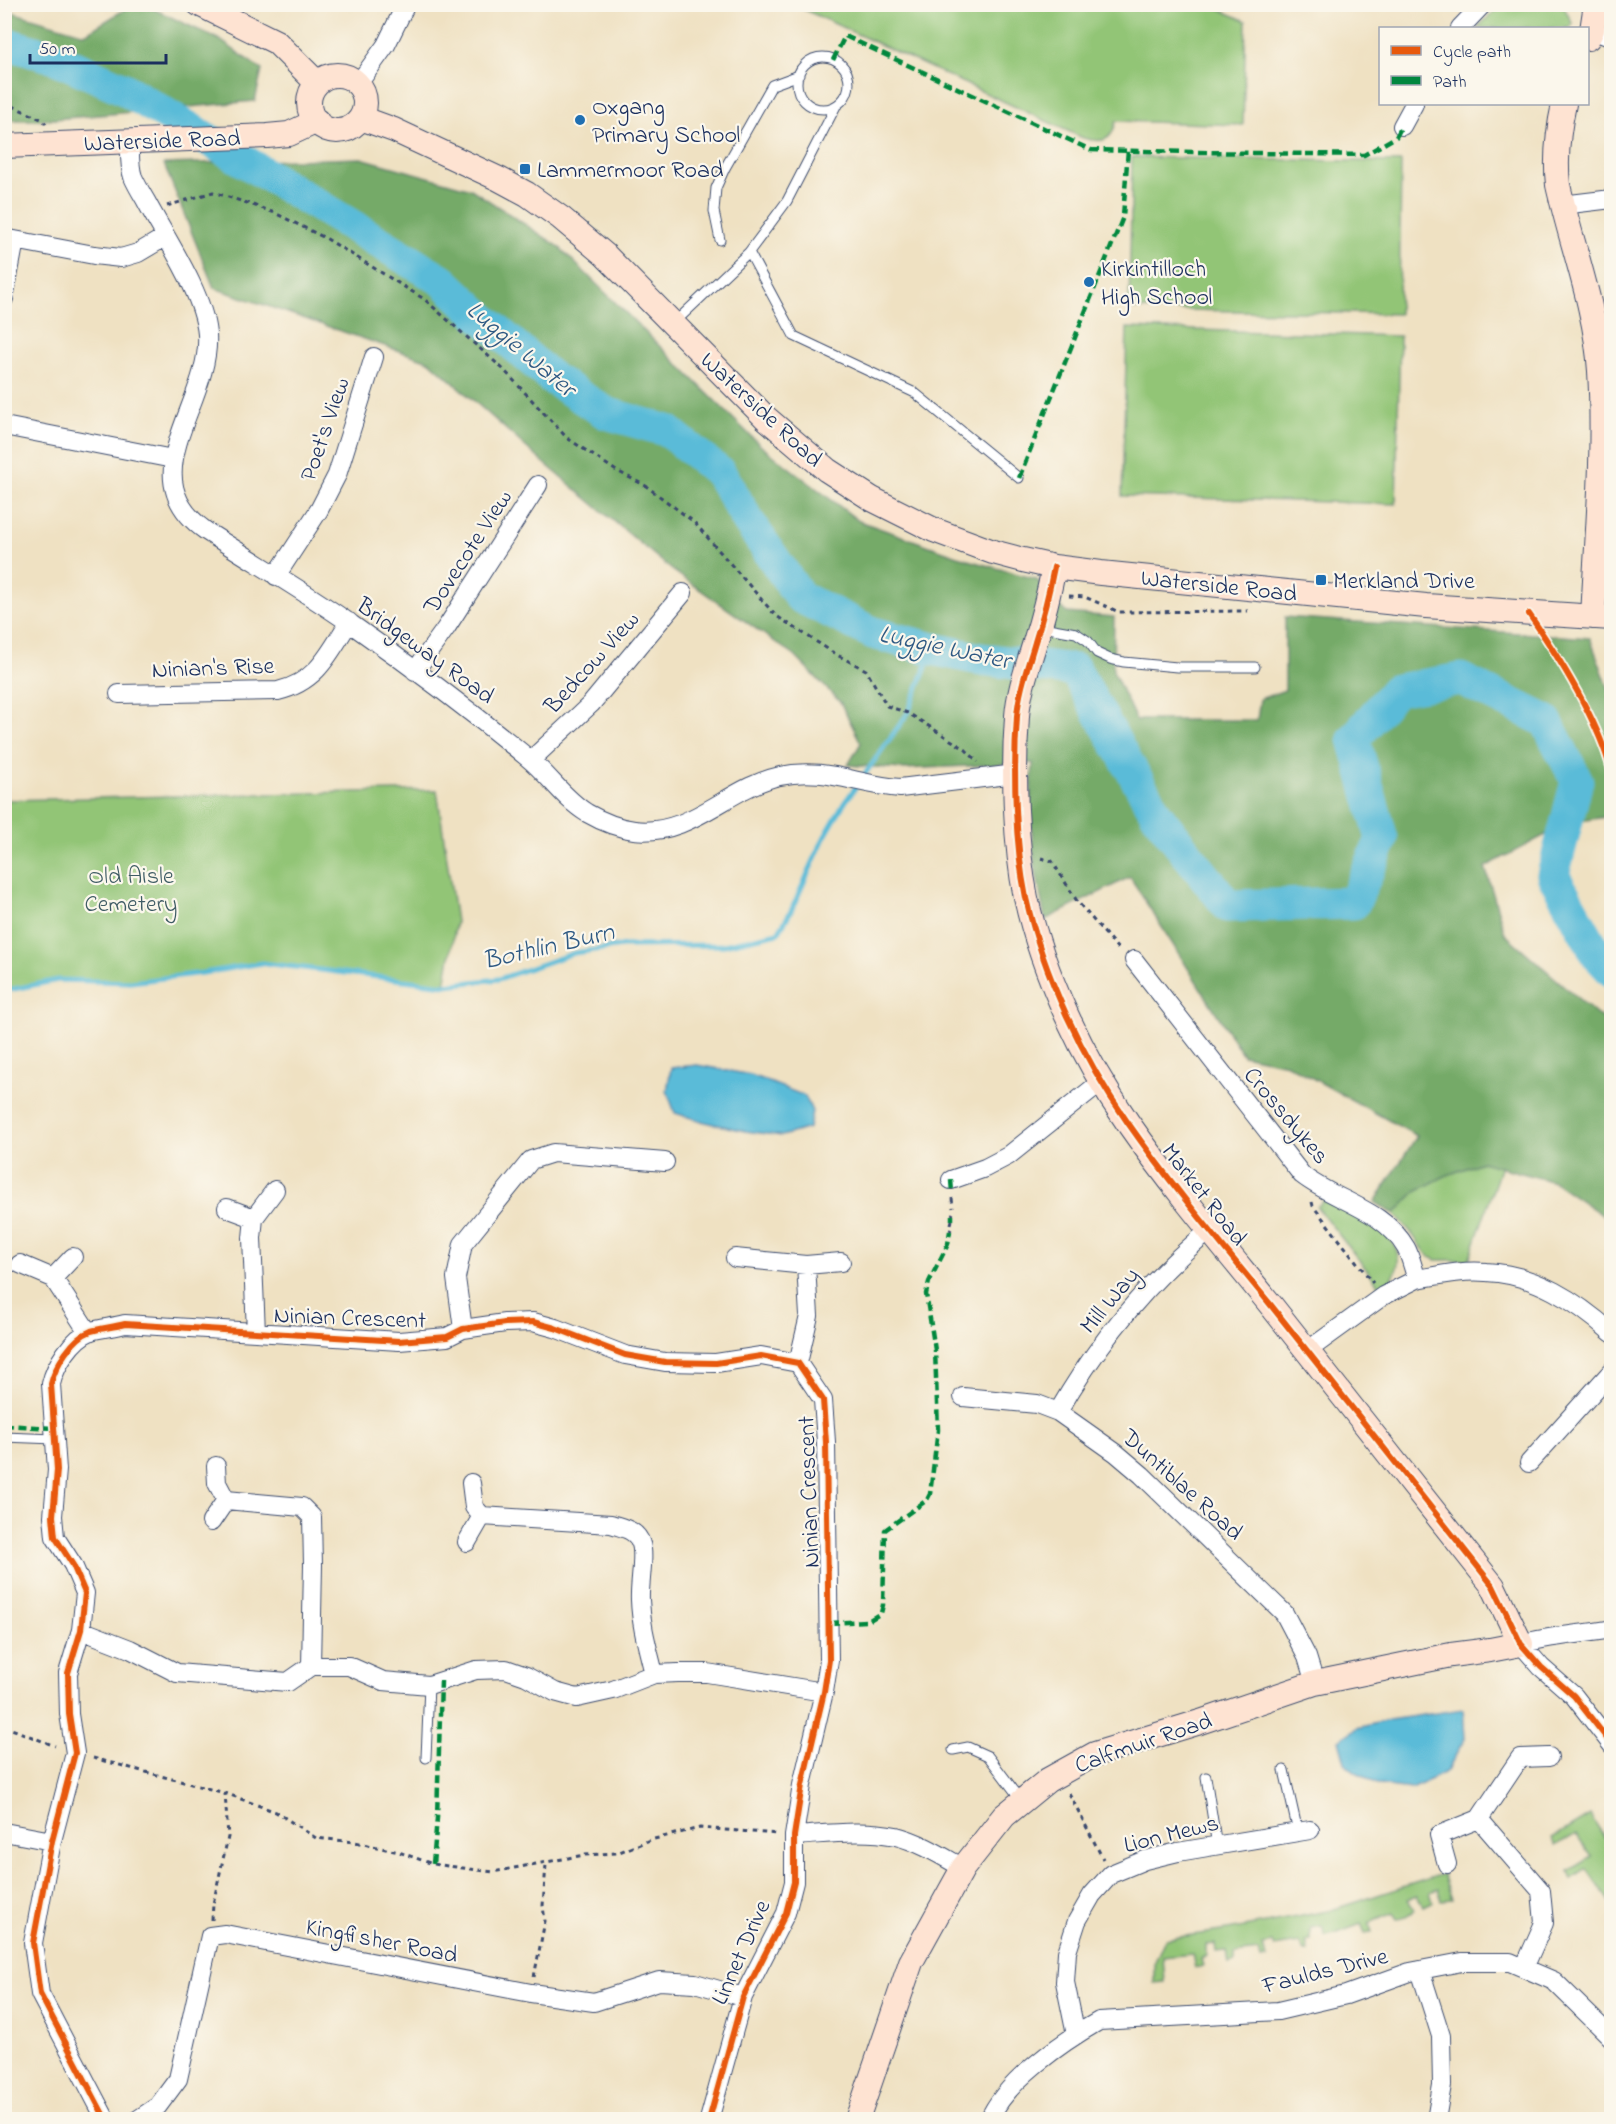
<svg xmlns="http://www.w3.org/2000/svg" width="1616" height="2124" font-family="'Indie Flower',sans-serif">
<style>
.green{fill:#92c576;stroke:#567a6a;stroke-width:1.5}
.forest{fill:#75aa67;stroke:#486c62;stroke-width:1.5}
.water{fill:#5abbd8;stroke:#3a759b;stroke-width:1.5}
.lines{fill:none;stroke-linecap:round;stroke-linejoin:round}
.stream{stroke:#5abbd8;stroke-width:5}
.river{stroke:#5abbd8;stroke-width:33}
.lane-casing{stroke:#3b4a6d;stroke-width:11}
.street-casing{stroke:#3b4a6d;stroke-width:20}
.secondary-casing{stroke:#3b4a6d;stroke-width:26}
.path{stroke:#3b4a6d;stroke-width:3;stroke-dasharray:4.5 4.5;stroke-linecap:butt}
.lane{stroke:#fff;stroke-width:9}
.street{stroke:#fff;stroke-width:18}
.secondary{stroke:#fee3d2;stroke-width:24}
.quiet{stroke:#00873e;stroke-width:4.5;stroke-dasharray:9 4.5;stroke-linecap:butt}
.cycleway-casing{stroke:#fbf7ec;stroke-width:10}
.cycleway{stroke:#e8590c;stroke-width:6}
.poi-dot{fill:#1f6fb2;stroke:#fbf7ec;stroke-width:2}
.labels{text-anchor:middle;stroke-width:4.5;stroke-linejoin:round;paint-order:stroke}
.poi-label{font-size:24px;fill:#1b2f5e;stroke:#fbf7ec;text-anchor:start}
.street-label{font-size:24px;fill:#1b2f5e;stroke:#fbf7ec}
.park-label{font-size:24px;fill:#3f5c65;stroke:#fbf7ec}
.water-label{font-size:26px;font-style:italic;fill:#2e5983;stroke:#fbf7ec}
</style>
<rect width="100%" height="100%" fill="#fbf7ec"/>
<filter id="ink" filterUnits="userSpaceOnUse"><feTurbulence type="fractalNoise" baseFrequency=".0167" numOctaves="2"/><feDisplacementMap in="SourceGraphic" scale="12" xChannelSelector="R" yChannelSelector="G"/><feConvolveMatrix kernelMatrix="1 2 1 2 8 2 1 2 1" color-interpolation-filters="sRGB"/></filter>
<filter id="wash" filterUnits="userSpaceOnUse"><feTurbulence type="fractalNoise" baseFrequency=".008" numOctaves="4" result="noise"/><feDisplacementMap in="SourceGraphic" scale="24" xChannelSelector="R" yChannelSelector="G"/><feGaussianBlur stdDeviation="1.35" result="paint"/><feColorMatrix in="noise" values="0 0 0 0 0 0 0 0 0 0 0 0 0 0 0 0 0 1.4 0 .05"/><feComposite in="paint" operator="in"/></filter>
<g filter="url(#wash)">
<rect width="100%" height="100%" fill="#efe1c2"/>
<!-- green -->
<path class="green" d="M794,5H1209L1246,21L1243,125L1116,121C1112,142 1102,143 1083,138Z
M1501,5H1563L1572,23L1570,28H1477Z
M1132,157L1401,162L1399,314L1129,309Z
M1127,328L1400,336L1396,504L1122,496Z
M437,790L456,922L445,985L262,963L131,982L58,980L5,990V800Z
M1482,1162L1501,1166L1469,1260H1436L1429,1257L1409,1230L1394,1214L1416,1191L1444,1176Z
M1324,1200C1347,1210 1401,1230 1398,1262C1397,1274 1390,1282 1381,1288L1317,1207Z
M1590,1815L1611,1847V1904L1587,1869L1572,1879L1569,1871L1592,1857L1576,1834L1556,1846L1552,1838Z
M1443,1874L1452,1899L1441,1900L1438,1889L1430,1892L1433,1902L1423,1906L1417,1896L1408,1899L1414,1910C1411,1915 1404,1919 1397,1919L1393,1913L1369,1923L1372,1932L1365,1933L1361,1924L1335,1934L1325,1936L1322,1926L1311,1928V1940L1306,1941L1308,1951H1304L1299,1943L1274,1947L1272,1943L1263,1945L1266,1958L1261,1959L1259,1951L1235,1954V1962L1229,1964L1227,1951L1216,1952L1215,1944L1206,1945V1956L1201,1958L1203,1966L1195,1968L1192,1954L1163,1957L1165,1982L1154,1983V1964L1165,1939L1228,1930L1328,1911Z"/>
<!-- forest -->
<path class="forest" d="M132,5H145L220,40L262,70L255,101L44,120H5V89L9,88L5,86V10L85,34Z
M361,158L471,189L558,246L761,446L859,521L975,562L1036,579L1067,613L1114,617L1113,671L1136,720H1257L1260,699L1285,690V617L1590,638L1611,695V816L1568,823L1485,867L1505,934L1597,1015L1611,1023V1221L1554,1182L1482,1162L1445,1176L1416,1191L1394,1214L1375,1202L1417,1136L1287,1064L1243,1055L1130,877L1045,920L1034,861L1030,806L1033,763L903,769L848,765L861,743L840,702L795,656L672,570L536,456L429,361L214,288L164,164Z"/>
<!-- water -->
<path class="water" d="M697,1065L751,1075L805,1096L812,1111L809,1128L782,1136L745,1131L701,1121L675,1113L667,1091L671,1068Z
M1463,1709L1465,1738L1447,1771L1412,1789L1379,1785L1346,1766L1339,1740L1357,1728L1389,1720Z"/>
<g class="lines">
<!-- stream -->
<path class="stream" d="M4,991L58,980L131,982L203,973L262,963L445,985L499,979L574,953L622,946L724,945L778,933L791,911L824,838L843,805L908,713L933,649"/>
<!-- river -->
<path class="river" d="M4,43L53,57L124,89L442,280L479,315L553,379L606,413L668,431L720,473L748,521L800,597L873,633L933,649L980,659L1075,670L1157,815L1228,906L1354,903L1382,839L1354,739L1396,690L1461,679L1546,721L1577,781L1553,875L1598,956L1612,971"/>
</g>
</g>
<g filter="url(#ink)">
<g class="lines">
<defs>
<path id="lane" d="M797 83a26 26 0 1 1 52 0a26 26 0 1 1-52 0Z
M720,240L714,211L716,188L725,168L772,85L799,75
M749,252L787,201L836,106
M673,324L749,252L794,336L915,393L1019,478
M1042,627L1076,633L1088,641L1097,653L1110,659L1124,662L1177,667H1255
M4,1437L55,1439
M953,1750L968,1747L988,1756L1022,1801
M426,1758L429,1685
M1284,1770L1298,1832
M1206,1777L1217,1846"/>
<path id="street" d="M1460,28L1483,4
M1592,30L1612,38
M358,84L386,45L406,4
M1402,126L1414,104
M130,141C130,153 129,166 133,177C137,186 142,194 146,201C166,239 203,292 207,334C212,403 128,476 206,531C254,562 304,591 351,624C411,666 471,711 528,758C549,775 564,799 587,813C601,821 618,828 634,830C691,837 728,787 780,776C824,766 857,785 900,788L1016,774
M1562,205L1612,199
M4,238L94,255L121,258L138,253L165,237
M4,299L15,240
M4,426L173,459
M276,576L319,510L337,475L374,357
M415,671L446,628L538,485
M119,694L278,691C317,682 329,654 349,622
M531,760L591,704L683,593
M1134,960L1302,1175C1335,1201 1384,1209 1406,1248C1411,1257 1413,1269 1417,1279C1440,1275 1463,1270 1486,1272C1535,1274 1576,1301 1612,1333
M951,1180L985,1168L1008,1156L1102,1081
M227,1208L254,1218
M735,1258L806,1265L841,1262
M20,1264L53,1278L88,1332
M53,1278L73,1257
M463,1329L456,1278L463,1244L531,1160L553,1153L665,1162
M256,1332L252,1238L254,1218L275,1190
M1307,1351L1383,1296L1417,1279
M798,1363L809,1316L806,1265
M963,1397L1037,1404L1058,1412L1116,1453L1142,1475L1284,1613L1307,1657L1315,1683
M1058,1412C1097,1344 1149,1280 1210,1230
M1529,1463L1612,1371
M216,1466L217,1483L226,1500L302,1507L312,1517L313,1565L311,1666
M471,1483L474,1507L482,1516L611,1524C623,1528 637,1530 641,1544C645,1556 639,1586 640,1600C641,1626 648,1649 654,1674
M211,1522L226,1500
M467,1542L482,1516
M1612,1629C1580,1635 1552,1635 1521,1644L1541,1667L1574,1696L1612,1745
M81,1630L130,1649L177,1673L288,1682L311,1666H349L383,1681L429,1685L476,1670L506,1669L526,1676L555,1692L577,1698L613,1690L654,1674L678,1673H707L824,1692
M1479,1819L1541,1891L1544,1923L1524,1968
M4,1832L52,1841
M794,1836C827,1834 864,1829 896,1836C920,1842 942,1856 963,1868
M1447,1864L1439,1835L1479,1819L1520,1758L1549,1757
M1420,1970L1441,2036L1442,2085L1436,2120
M1076,2035L1065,1982L1067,1952L1077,1921L1092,1895L1111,1874L1145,1860L1178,1852L1310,1830
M106,2120L40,1994L33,1943L52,1841L75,1753L69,1714L68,1673L81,1630L85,1593L73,1565L55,1537L53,1516L57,1470L51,1384C55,1366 72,1338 91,1331C102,1328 114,1327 125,1324L399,1341L447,1337L463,1329L505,1323L533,1322L555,1328L625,1355L665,1362L716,1363L761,1356L798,1363L823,1400L826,1442L829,1660L824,1692L802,1785L794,1836V1882L786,1913L743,1997L709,2120
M137,2120L158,2106L178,2079L210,1936L225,1934L531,1993L594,2002L659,1981L695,1983L743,1997
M989,2120C1005,2081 1064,2041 1099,2021L1278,2011L1346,1995L1410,1972L1462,1962H1510L1554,1981L1612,2038"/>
<path id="secondary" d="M199,4L276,42L317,83
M1588,38L1592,30L1596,4
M309 103a28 28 0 1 1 56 0a28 28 0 1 1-56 0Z
M1564,104C1558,131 1555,157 1558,185C1572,247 1596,308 1600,371C1605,453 1597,536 1593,617
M361,118L394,130L499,179L527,194L561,218L605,255L766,418L827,470L872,499L934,530L993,552L1023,560L1054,567L1101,573L1426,606L1612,618
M4,146L267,136L289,134L317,121
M857,2120L911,1962L963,1868L1004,1816L1048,1780L1095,1754L1200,1722L1315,1683L1451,1655L1490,1650L1521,1644L1493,1586C1419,1492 1344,1398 1270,1304C1222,1245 1172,1186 1128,1123C1083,1059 1043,974 1026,898C1015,844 1013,772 1017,716C1019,690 1028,666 1035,642C1043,617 1049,593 1054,567"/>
</defs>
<!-- lane casing -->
<use href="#lane" class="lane-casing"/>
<!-- street casing -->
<use href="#street" class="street-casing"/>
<!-- secondary casing -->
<use href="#secondary" class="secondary-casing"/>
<!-- path -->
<path class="path" d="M4,102L43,120L46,124
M167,206L213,192L250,204L275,213L327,239L424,299L503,369L567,438L615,470L646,486L694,522L775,615L837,655L866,670L887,706L908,713L965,749L978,762
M1069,596L1085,597L1119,612L1248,611
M1041,858L1052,861L1077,901L1119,950
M952,1198L953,1208
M1312,1202L1313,1206L1373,1283
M952,1215L953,1213
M951,1224L952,1220
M950,1231L951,1229
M4,1726L55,1746
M93,1758L225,1793L276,1812L316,1838L355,1842L399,1852L433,1864L493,1872L584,1855L617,1853L650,1840L700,1828L778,1834
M1069,1793L1103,1859
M212,1920L213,1904L228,1837L225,1793
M534,1977L545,1921L543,1906L546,1864"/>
<!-- lane -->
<use href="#lane" class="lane"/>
<!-- street -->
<use href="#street" class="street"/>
<!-- secondary -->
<use href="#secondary" class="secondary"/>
<!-- quiet -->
<path class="quiet" d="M833,60L845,36L1091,150L1364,155L1396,137L1402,126
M1019,478L1123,217L1128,149
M951,1180L952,1192
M952,1220V1215
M4,1425L53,1428
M830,1623L868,1621L881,1613L883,1605L885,1530L927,1500L930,1494L938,1430L935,1350L926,1294L929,1282L948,1244L950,1231
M433,1864L437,1818L441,1681"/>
<defs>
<path id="cycleway" d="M1054,567C1049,593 1043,617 1035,642C1028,666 1019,690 1017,716C1013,772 1015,844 1026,898C1043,974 1083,1059 1128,1123C1172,1186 1222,1245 1270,1304C1344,1398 1419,1492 1493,1586L1521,1644L1541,1667L1574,1696L1612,1745
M1529,614C1560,659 1599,721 1612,774
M106,2120L40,1994L33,1943L52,1841L75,1753L69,1714L68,1673L81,1630L85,1593L73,1565L55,1537L53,1516L57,1470L51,1384C55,1366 72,1338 91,1331C102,1328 114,1327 125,1324L399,1341L447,1337L463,1329L505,1323L533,1322L555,1328L625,1355L665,1362L716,1363L761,1356L798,1363L823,1400L826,1442L829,1660L824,1692L802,1785L794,1836V1882L786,1913L743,1997L709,2120"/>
</defs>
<!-- cycleway casing -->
<use href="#cycleway" class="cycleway-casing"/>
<!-- cycleway -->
<use href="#cycleway" class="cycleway"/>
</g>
</g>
<!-- markers -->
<g class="poi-dot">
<circle cx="580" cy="120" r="6"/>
<rect x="519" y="163" width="12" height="12" rx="3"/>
<circle cx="1089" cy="282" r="6"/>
<rect x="1315" y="574" width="12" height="12" rx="3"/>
</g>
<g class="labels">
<!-- poi labels -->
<g class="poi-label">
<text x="592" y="114">Oxgang<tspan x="592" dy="28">Primary School</tspan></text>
<text x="537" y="177">Lammermoor Road</text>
<text x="1101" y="276">Kirkintilloch<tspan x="1101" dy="28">High School</tspan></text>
<text x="1333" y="588">Merkland Drive</text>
</g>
<!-- street labels -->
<g class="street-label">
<text transform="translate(162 140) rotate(-2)" y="8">Waterside Road</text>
<text transform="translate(762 409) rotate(43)" y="8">Waterside Road</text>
<text transform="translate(324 429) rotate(-71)" y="8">Poet's View</text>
<text transform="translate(467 551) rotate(-57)" y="8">Dovecote View</text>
<text transform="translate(1219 585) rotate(6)" y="8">Waterside Road</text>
<text transform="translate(426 650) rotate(36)" y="8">Bridgeway Road</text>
<text transform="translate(591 662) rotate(-48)" y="8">Bedcow View</text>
<text transform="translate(213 667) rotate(-2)" y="8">Ninian's Rise</text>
<text transform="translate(1287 1115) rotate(50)" y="8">Crossdykes</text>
<text transform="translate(1205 1194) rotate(52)" y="8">Market Road</text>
<text transform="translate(1109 1300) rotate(-50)" y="8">Mill Way</text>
<text transform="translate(350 1317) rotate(2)" y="8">Ninian Crescent</text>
<text transform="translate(1183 1484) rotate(42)" y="8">Duntiblae Road</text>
<text transform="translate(808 1492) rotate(-92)" y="8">Ninian Crescent</text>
<text transform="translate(1143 1742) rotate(-19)" y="8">Calfmuir Road</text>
<text transform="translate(1171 1833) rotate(-14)" y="8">Lion Mews</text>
<text transform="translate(382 1940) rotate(11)" y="8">Kingfisher Road</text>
<text transform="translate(740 1952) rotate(-66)" y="8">Linnet Drive</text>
<text transform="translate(1325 1970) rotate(-14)" y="8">Faulds Drive</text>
</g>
<!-- park labels -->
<g class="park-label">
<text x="131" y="883">Old Aisle<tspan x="131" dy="28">Cemetery</tspan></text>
</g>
<!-- water labels -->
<g class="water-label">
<text transform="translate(522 348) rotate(40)" y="9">Luggie Water</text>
<text transform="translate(945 646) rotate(12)" y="9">Luggie Water</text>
<text transform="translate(548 945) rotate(-13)" y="9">Bothlin Burn</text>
</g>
</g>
<!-- margin -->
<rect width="1616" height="2124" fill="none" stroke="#fbf7ec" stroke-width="24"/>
<!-- legend -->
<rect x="1379" y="27" width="210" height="78" fill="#fbf7ec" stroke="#a1a7b3" stroke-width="1.5"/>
<rect x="1391" y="46" width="30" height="9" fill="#e8590c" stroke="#a1a7b3" stroke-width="1.5"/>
<text x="1433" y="57" font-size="18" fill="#1b2f5e">Cycle path</text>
<rect x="1391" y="76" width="30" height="9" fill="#00873e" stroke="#a1a7b3" stroke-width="1.5"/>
<text x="1433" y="87" font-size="18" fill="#1b2f5e">Path</text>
<!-- scale -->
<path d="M30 54v9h136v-9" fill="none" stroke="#1b2f5e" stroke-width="3"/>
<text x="39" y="54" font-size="18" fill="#1b2f5e" stroke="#fbf7ec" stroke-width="4.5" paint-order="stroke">50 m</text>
</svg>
